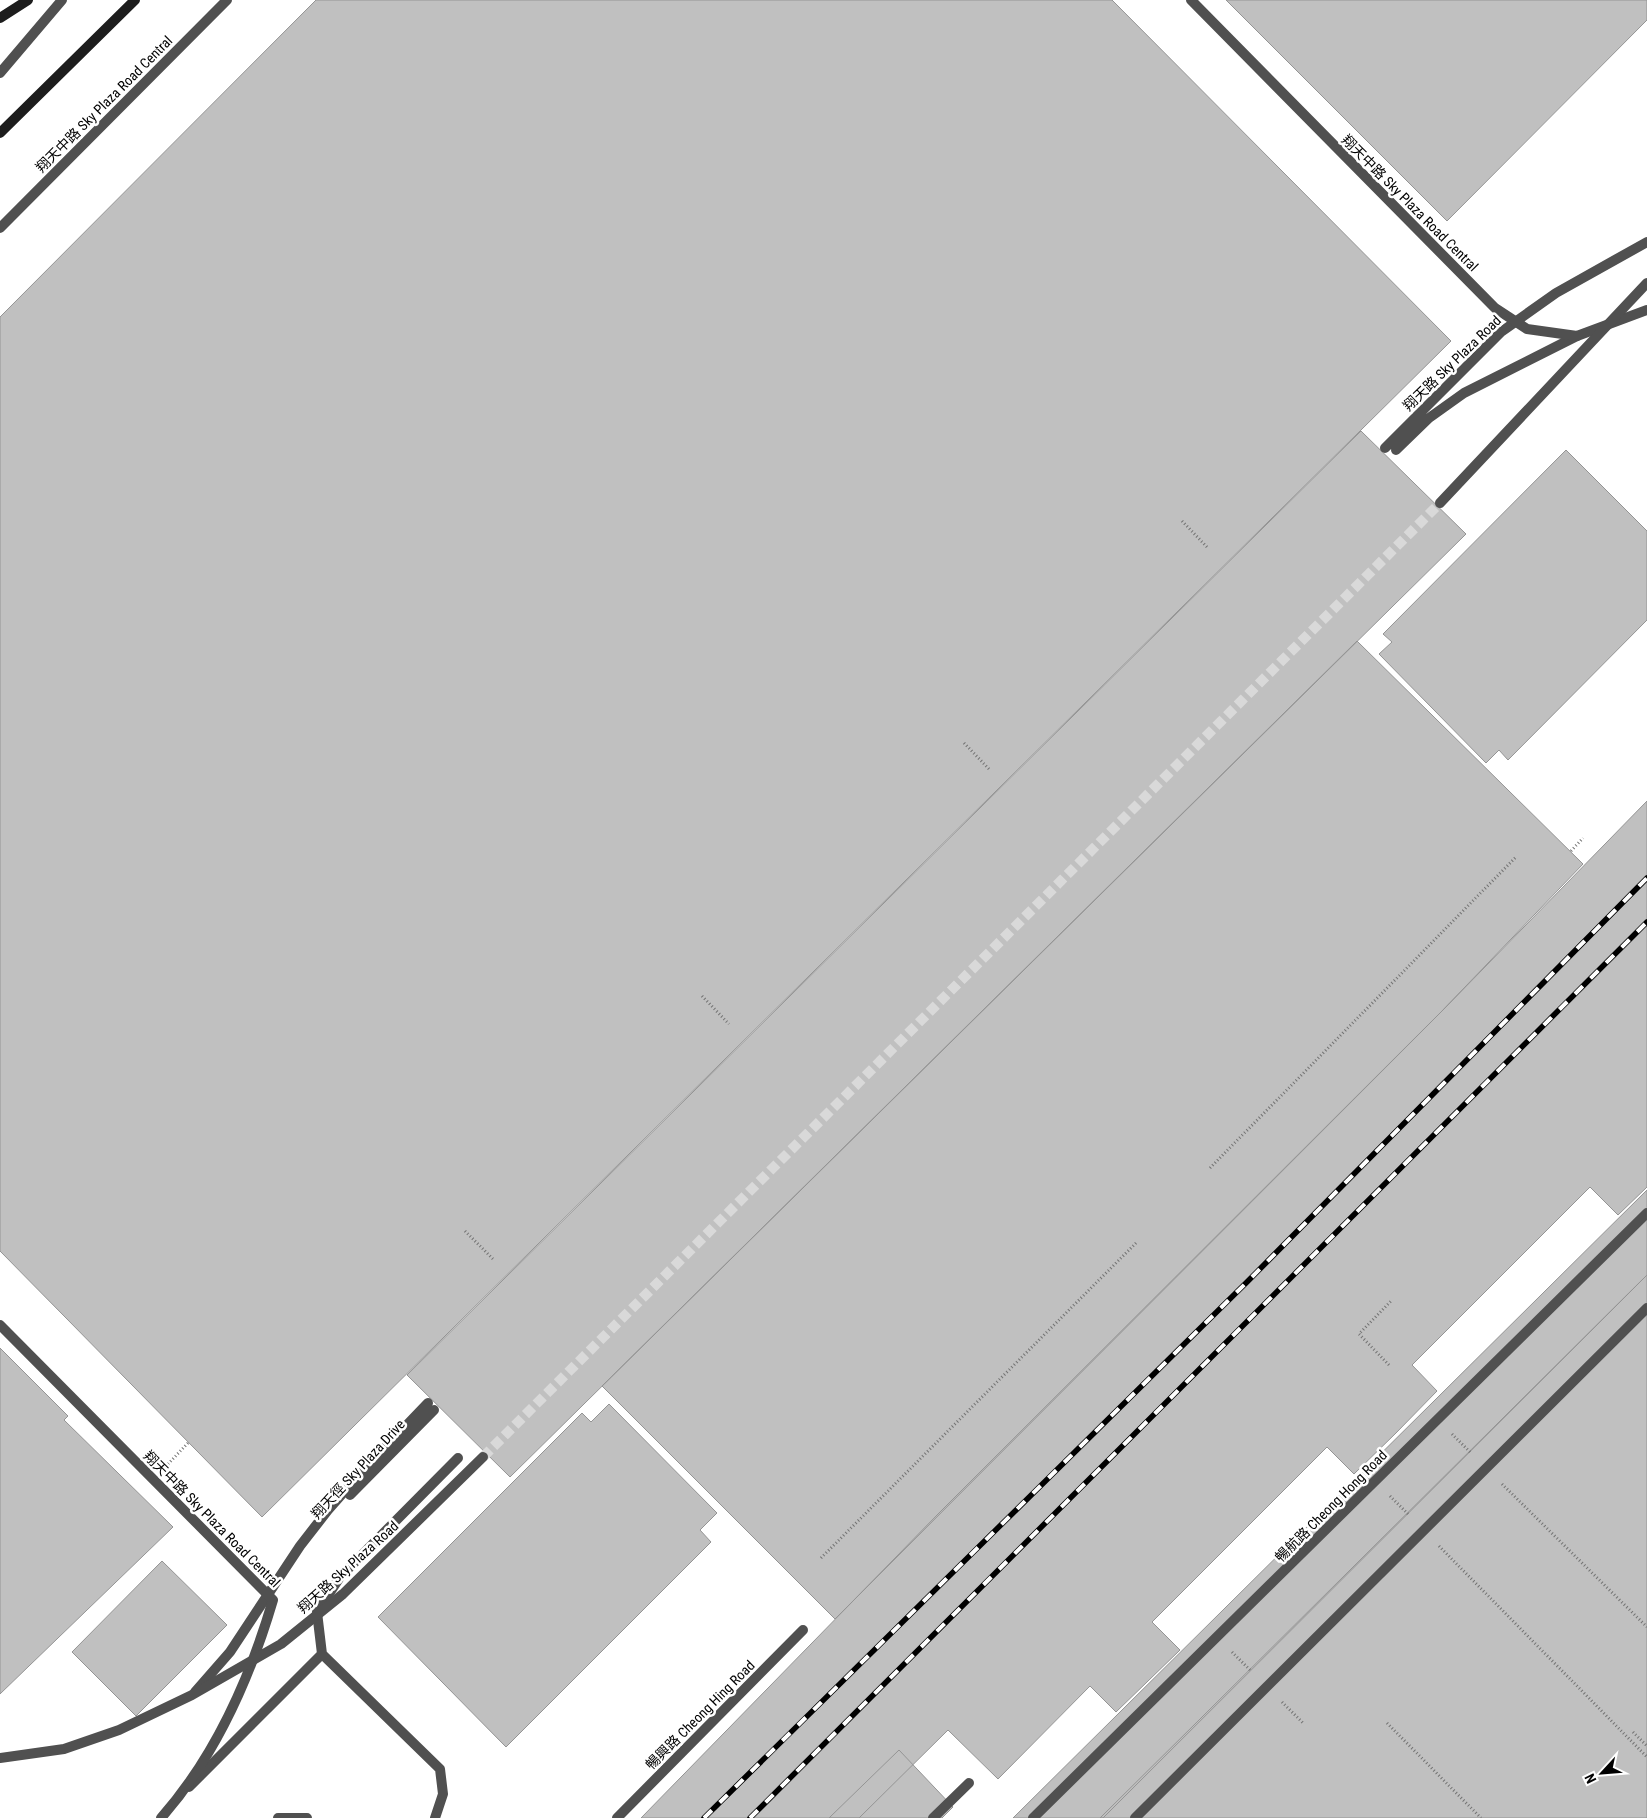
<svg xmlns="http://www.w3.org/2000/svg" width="1647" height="1818" font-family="'Roboto Condensed','Noto Sans TC',sans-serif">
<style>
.building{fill:#c0c0c0;stroke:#949494}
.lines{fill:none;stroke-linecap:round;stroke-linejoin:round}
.tertiary-tunnel{stroke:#d9d9d9;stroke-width:10;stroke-dasharray:10 5;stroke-linecap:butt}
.path{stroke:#727272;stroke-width:3;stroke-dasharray:1 2.5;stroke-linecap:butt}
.service{stroke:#505050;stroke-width:10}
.minor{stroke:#505050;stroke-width:10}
.tertiary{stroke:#505050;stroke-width:10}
.secondary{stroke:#1d1d1d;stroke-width:10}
.rail-casing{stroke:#000;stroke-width:5.5}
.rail{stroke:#fff;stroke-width:4;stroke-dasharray:11;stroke-linecap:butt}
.labels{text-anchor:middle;stroke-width:5;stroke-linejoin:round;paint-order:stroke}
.street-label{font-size:14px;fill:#000;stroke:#fff}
</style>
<rect width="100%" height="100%" fill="#fff"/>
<!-- building -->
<path class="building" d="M316,0H1112L1451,341L262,1517L0,1251V317Z
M1226,0H1647V20L1447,221Z
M1361,431L1466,534L510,1477L407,1375Z
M1566,450L1647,531V620L1508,760L1499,750L1486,763L1379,654L1392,642L1383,634Z
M1357,641L1583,864L1442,1011L835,1619L602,1386Z
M1647,801V1187L1618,1215L1590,1187L1412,1365L1437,1391L1396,1433L1354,1474L1327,1447L1152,1622L1180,1650L1116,1712L1090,1686L998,1779L948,1730L859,1818H641L939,1513L1442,1011Z
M1647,1190V1275L1103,1818H1013Z
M1647,1275V1818H1100L1200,1719Z
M0,1348L68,1416L64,1420L173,1527L0,1694Z
M609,1404L717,1513L700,1530L711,1542L506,1747L378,1617L582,1413L591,1422Z
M162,1561L227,1625L136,1716L72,1652Z
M899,1750L953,1807L942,1818H829Z"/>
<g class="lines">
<!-- tertiary-tunnel -->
<path class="tertiary-tunnel" d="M483,1457L1440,503"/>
<!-- path -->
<path class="path" d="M1182,521L1207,547
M964,743L989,769
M1571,851L1583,838
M702,996L729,1024
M1210,1168L1516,857
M465,1231L493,1259
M1389,1365L1359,1334L1391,1301
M1452,1434L1471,1453
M168,1464L188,1443
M1502,1484L1647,1627
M1390,1496L1409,1515
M1439,1546L1647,1757
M821,1558L1136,1243
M1232,1652L1251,1671
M1282,1702L1304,1724
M1387,1723L1481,1818
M1633,1732L1647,1746"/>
<!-- service -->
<path class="service" d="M1385,448L1501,332L1556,293L1647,242
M1396,450L1429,418L1464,393L1577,336
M350,1495L434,1410
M322,1654L317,1612L340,1577L458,1458
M322,1654L440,1769L443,1794L435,1818
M195,1692L230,1652L300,1546L328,1510L358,1476L428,1403
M189,1787L322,1654
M278,1818H307
M617,1818L803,1630
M933,1818L969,1783
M1135,1818L1647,1308"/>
<!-- minor -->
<path class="minor" d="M1191,0L1495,308L1527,329L1577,336L1647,310
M0,228L227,0
M0,1325L273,1600C250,1678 215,1757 161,1818"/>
<!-- tertiary -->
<path class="tertiary" d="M0,73L62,0
M1440,503L1647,283
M0,1758L64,1749L119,1730L192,1695L281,1644L343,1594L483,1457
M1033,1818L1647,1213"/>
<!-- secondary -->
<path class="secondary" d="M0,18L28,0
M0,133L135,0"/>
<defs>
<path id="rail" d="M704,1818L1247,1282L1647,878
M750,1818L1647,922"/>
</defs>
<!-- rail casing -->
<use href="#rail" class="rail-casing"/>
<!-- rail -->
<use href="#rail" class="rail"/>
</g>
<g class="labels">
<!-- street labels -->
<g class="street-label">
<text transform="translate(104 104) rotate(-45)" y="5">翔天中路 Sky Plaza Road Central</text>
<text transform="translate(1410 203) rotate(45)" y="5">翔天中路 Sky Plaza Road Central</text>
<text transform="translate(1452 363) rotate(-44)" y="5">翔天路 Sky Plaza Road</text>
<text transform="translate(358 1469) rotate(-47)" y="5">翔天徑 Sky Plaza Drive</text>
<text transform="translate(1331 1506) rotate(-45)" y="5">暢航路 Cheong Hong Road</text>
<text transform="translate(212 1519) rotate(45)" y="5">翔天中路 Sky Plaza Road Central</text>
<text transform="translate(348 1567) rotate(-42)" y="5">翔天路 Sky Plaza Road</text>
<text transform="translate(700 1715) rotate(-45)" y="5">暢興路 Cheong Hing Road</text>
</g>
</g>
<!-- north arrow -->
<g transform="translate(1602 1773) rotate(244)" stroke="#ffffff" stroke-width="4" paint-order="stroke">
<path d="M0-4L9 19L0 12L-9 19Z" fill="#000000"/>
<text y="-8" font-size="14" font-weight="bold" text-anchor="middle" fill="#000000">N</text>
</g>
</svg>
